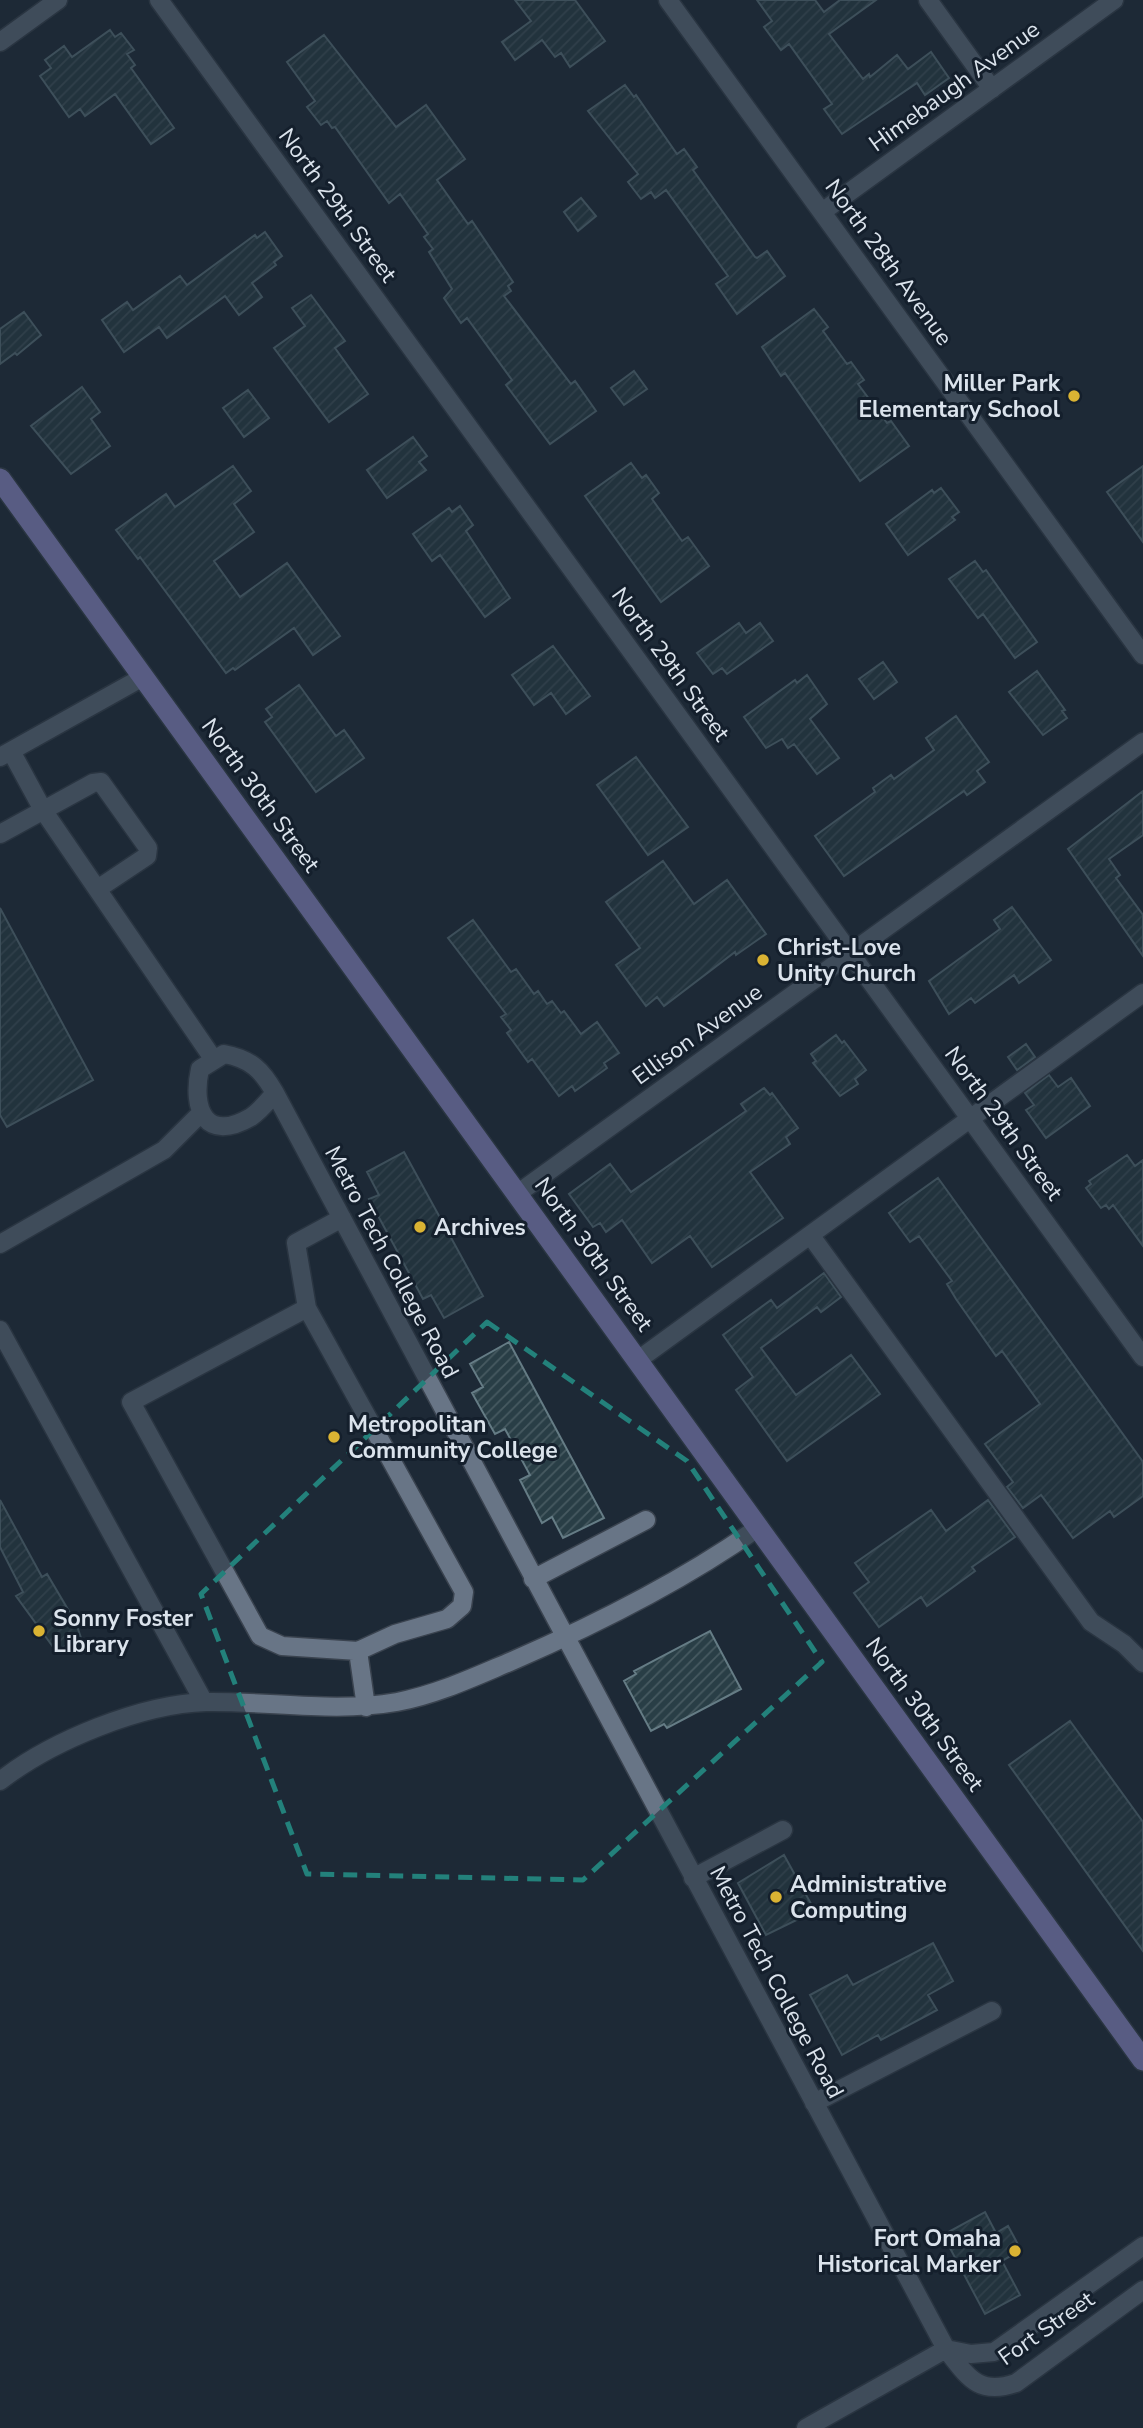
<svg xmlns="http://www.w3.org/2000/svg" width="1143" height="2428" font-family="'Nunito Sans',sans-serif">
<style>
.building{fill:url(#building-hatch);stroke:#657c85;stroke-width:2}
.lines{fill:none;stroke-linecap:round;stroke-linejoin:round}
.minor-casing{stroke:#3a434f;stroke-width:21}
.highway-casing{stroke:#3a434f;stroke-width:24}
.minor{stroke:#687586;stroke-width:18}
.highway{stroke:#9f9ae1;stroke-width:21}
.marked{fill:none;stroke:#23817b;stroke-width:5;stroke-dasharray:14 9;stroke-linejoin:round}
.poi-dot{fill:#dab333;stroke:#141f2c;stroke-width:2.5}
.labels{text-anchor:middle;stroke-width:6;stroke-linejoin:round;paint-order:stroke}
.street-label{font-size:23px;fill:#dbe3ec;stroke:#141f2c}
.poi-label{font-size:23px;font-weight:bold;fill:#dbe3ec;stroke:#141f2c;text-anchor:start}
</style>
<defs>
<pattern id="building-hatch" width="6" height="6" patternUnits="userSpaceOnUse" patternTransform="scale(1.75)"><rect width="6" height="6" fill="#293e46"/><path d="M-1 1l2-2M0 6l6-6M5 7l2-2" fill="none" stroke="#475a61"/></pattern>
</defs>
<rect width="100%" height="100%" fill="#1d2936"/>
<!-- building -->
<path class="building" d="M515,0H575L605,41L570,67L561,53L555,57L542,40L515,60L502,42L531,21Z
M757,0H815L824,12L840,0H876L829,34L863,79L869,74L870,77L897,55L908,69L931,52L949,78L925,95L917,83L842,134L824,109L832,104L789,44L781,50L764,27L772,21Z
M110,30L115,37L121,33L134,50L127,54L135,65L131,68L174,128L151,144L115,94L85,116L80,109L69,117L40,76L51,68L45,60L64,46L72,57Z
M324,35L396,127L426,105L465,159L437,180L468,224L472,221L513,282L508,286L511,291L504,296L571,384L575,381L596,411L550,444L506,385L512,380L467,318L461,323L444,298L452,289L429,252L433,249L424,237L428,234L400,194L389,203L335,127L332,128L327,121L321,125L307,107L315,101L287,62Z
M625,85L634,97L636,95L677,154L684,149L697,167L693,170L755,257L757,258L767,251L785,276L737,314L716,284L728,276L666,190L655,198L651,192L641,199L628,182L638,174L588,111Z
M581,198L596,216L578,231L564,212Z
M265,232L282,256L274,262L276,265L252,283L262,297L239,315L225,296L167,338L159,327L124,352L102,320L127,302L133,310L180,276L187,285L255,235L257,238Z
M311,295L345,341L335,348L368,394L329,422L274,348L305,326L292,308Z
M814,309L828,327L823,331L847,364L851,362L864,380L858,384L887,423L891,421L909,446L860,481L785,373L781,376L762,347Z
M24,312L41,335L17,355L15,353L0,364V329Z
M634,371L647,389L624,405L611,388Z
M82,387L100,412L91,419L110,446L71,474L31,426Z
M248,390L269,418L244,437L223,408Z
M413,437L427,456L419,462L426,470L387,498L367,470Z
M631,463L642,478L646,475L659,493L652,499L682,541L688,537L709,566L661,602L585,496Z
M233,466L251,491L234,504L254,532L214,561L240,597L287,563L340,636L313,655L294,628L235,670L233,668L226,673L140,557L138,559L116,530L166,494L175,507Z
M1143,466V542L1107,492Z
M941,488L959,512L952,517L955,520L908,555L886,524L932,490L934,493Z
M460,506L473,525L466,531L510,598L485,617L440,555L432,561L413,534L449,508L452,512Z
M975,561L983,572L986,570L1037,642L1015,658L983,614L978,618L949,579Z
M739,623L746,633L760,623L773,641L727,674L722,668L713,674L697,653Z
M553,646L590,696L566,714L551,693L534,705L512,675Z
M883,662L897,682L874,699L859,679Z
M1037,671L1065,710L1062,711L1067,718L1043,735L1009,692Z
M807,675L827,704L810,719L839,758L817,774L794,744L788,748L782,739L766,748L744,717L795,680L797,683Z
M299,685L336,736L344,730L364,758L316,792L265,722L272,717L266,709Z
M956,716L989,762L977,771L985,782L967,795L964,791L844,876L815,836L875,792L873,788L891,775L894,779L934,750L926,738Z
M636,757L688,827L648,855L597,785Z
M1143,791V835L1109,859L1120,875L1116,878L1143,915V956L1068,849Z
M663,861L694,904L727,880L766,934L736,955L735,952L664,1006L657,997L646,1006L616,965L640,948L606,902Z
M1012,907L1051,960L1019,983L1014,975L975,1003L971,998L949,1014L929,981L1000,929L994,920Z
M0,908L93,1080L7,1127L0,1115Z
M473,920L511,972L516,969L534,994L538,991L547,1004L552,1001L561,1013L564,1011L581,1034L597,1022L619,1053L604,1063L607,1068L575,1091L572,1086L559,1096L532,1059L528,1062L507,1033L511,1030L501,1017L506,1014L448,938Z
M836,1035L842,1043L844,1041L866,1070L855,1079L858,1084L840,1096L813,1063L816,1061L811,1054Z
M1026,1044L1035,1057L1017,1070L1008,1057Z
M1049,1075L1058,1087L1071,1078L1090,1106L1046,1138L1026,1110L1034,1105L1025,1093Z
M764,1088L770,1095L772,1093L798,1128L786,1137L790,1144L750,1172L783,1218L712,1267L690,1236L652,1263L622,1220L606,1232L600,1223L593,1227L569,1194L610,1164L631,1192L746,1111L741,1104Z
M404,1152L483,1296L444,1318L431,1295L423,1299L369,1199L379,1195L367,1172Z
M1127,1155L1135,1166L1143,1160V1246L1113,1205L1109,1209L1106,1205L1101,1208L1086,1188L1091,1184L1089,1181Z
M938,1178L1143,1462V1496L1114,1517L1110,1511L1073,1538L1041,1495L1023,1508L1007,1487L1013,1482L985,1444L1040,1404L1002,1351L996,1356L956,1299L947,1284L952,1281L919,1236L910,1242L889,1213Z
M824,1273L841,1297L821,1312L817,1307L761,1348L796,1395L851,1355L880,1394L787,1461L736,1390L753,1377L723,1335L771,1300L777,1308Z
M509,1342L604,1518L563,1538L552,1517L542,1523L520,1480L530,1475L505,1429L495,1434L472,1393L483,1387L470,1364Z
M0,1500L42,1577L47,1574L76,1623L81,1638L56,1651L16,1596L23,1592L0,1547Z
M988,1500L1015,1537L972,1567L975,1571L927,1606L921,1597L879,1627L854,1593L869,1582L855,1563L931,1510L946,1531Z
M710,1631L741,1689L667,1728L664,1724L651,1731L624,1681L636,1674L634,1671Z
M1070,1721L1143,1822V1951L1009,1765Z
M784,1855L815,1911L766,1935L738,1883Z
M933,1943L953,1981L928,1995L937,2010L881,2040L878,2035L842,2055L810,1995L847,1975L853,1985Z
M985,2212L996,2233L1008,2226L1021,2250L1002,2261L1020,2295L985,2314L943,2235Z"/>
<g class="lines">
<defs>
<path id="minor" d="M159,0L1143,1357
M668,0L1143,655
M928,0L992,89
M0,42L58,0
M822,212L1114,0
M11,751L43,810L214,1060
M0,757L143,677
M0,834L93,783L101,782L148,848L147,856L99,888
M275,1093C268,1101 260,1111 251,1117C206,1143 191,1110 200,1069L224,1054C251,1059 262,1070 275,1093L946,2349C968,2377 978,2396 1016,2383L1143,2290
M517,1194L1143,742
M342,1218L296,1243L307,1308L464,1592L462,1606L447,1619L395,1634L358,1651L366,1707
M811,1236L1091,1622L1124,1644L1143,1663
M0,1244L164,1150L200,1114
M307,1308L131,1402L260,1636L282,1646L358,1651
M0,1330L204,1702
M638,1360L1143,993
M533,1579L646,1520
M0,1781C51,1741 141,1704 206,1702C270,1701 334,1713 397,1702C438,1694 474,1677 512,1661C597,1624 683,1581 759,1527
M693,1878L783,1830
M814,2103L992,2011
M806,2428L946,2349L971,2354L994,2352L1143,2246"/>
<path id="highway" d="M0,479L1143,2060"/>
</defs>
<!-- minor casing -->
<use href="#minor" class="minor-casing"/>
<!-- highway casing -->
<use href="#highway" class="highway-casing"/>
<!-- minor -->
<use href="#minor" class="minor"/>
<!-- highway -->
<use href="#highway" class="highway"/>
</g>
<!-- marked area -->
<path d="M0 0H1143V2428H0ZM487,1322L687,1461L822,1662L583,1880L307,1874L201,1594Z" fill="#1d2936" fill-opacity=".55" fill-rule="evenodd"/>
<path class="marked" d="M487,1322L687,1461L822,1662L583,1880L307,1874L201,1594Z"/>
<!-- markers -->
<g class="poi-dot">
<circle cx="1074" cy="396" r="7"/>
<circle cx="763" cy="960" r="7"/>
<circle cx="420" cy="1227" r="7"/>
<circle cx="334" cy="1437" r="7"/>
<circle cx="39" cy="1631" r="7"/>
<circle cx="776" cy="1897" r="7"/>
<circle cx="1015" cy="2251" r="7"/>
</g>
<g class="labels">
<!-- street labels -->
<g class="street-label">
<text transform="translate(954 86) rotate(-36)" y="8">Himebaugh Avenue</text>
<text transform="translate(338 205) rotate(54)" y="8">North 29th Street</text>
<text transform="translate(889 262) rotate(54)" y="8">North 28th Avenue</text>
<text transform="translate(671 664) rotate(54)" y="8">North 29th Street</text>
<text transform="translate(261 795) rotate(54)" y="8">North 30th Street</text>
<text transform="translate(697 1034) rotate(-36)" y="8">Ellison Avenue</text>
<text transform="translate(1004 1123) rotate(54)" y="8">North 29th Street</text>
<text transform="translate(594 1254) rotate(54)" y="8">North 30th Street</text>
<text transform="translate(392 1262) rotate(62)" y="8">Metro Tech College Road</text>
<text transform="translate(925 1714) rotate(54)" y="8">North 30th Street</text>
<text transform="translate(777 1982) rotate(62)" y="8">Metro Tech College Road</text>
<text transform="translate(1046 2328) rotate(-35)" y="8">Fort Street</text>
</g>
<!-- poi labels -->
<g class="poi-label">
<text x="1060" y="391" text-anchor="end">Miller Park<tspan x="1060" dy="26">Elementary School</tspan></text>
<text x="777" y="955">Christ-Love<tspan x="777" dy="26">Unity Church</tspan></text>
<text x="434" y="1235">Archives</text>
<text x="348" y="1432">Metropolitan<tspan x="348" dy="26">Community College</tspan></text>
<text x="53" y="1626">Sonny Foster<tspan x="53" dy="26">Library</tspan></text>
<text x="790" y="1892">Administrative<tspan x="790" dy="26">Computing</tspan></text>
<text x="1001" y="2246" text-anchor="end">Fort Omaha<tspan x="1001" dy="26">Historical Marker</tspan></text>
</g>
</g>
</svg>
